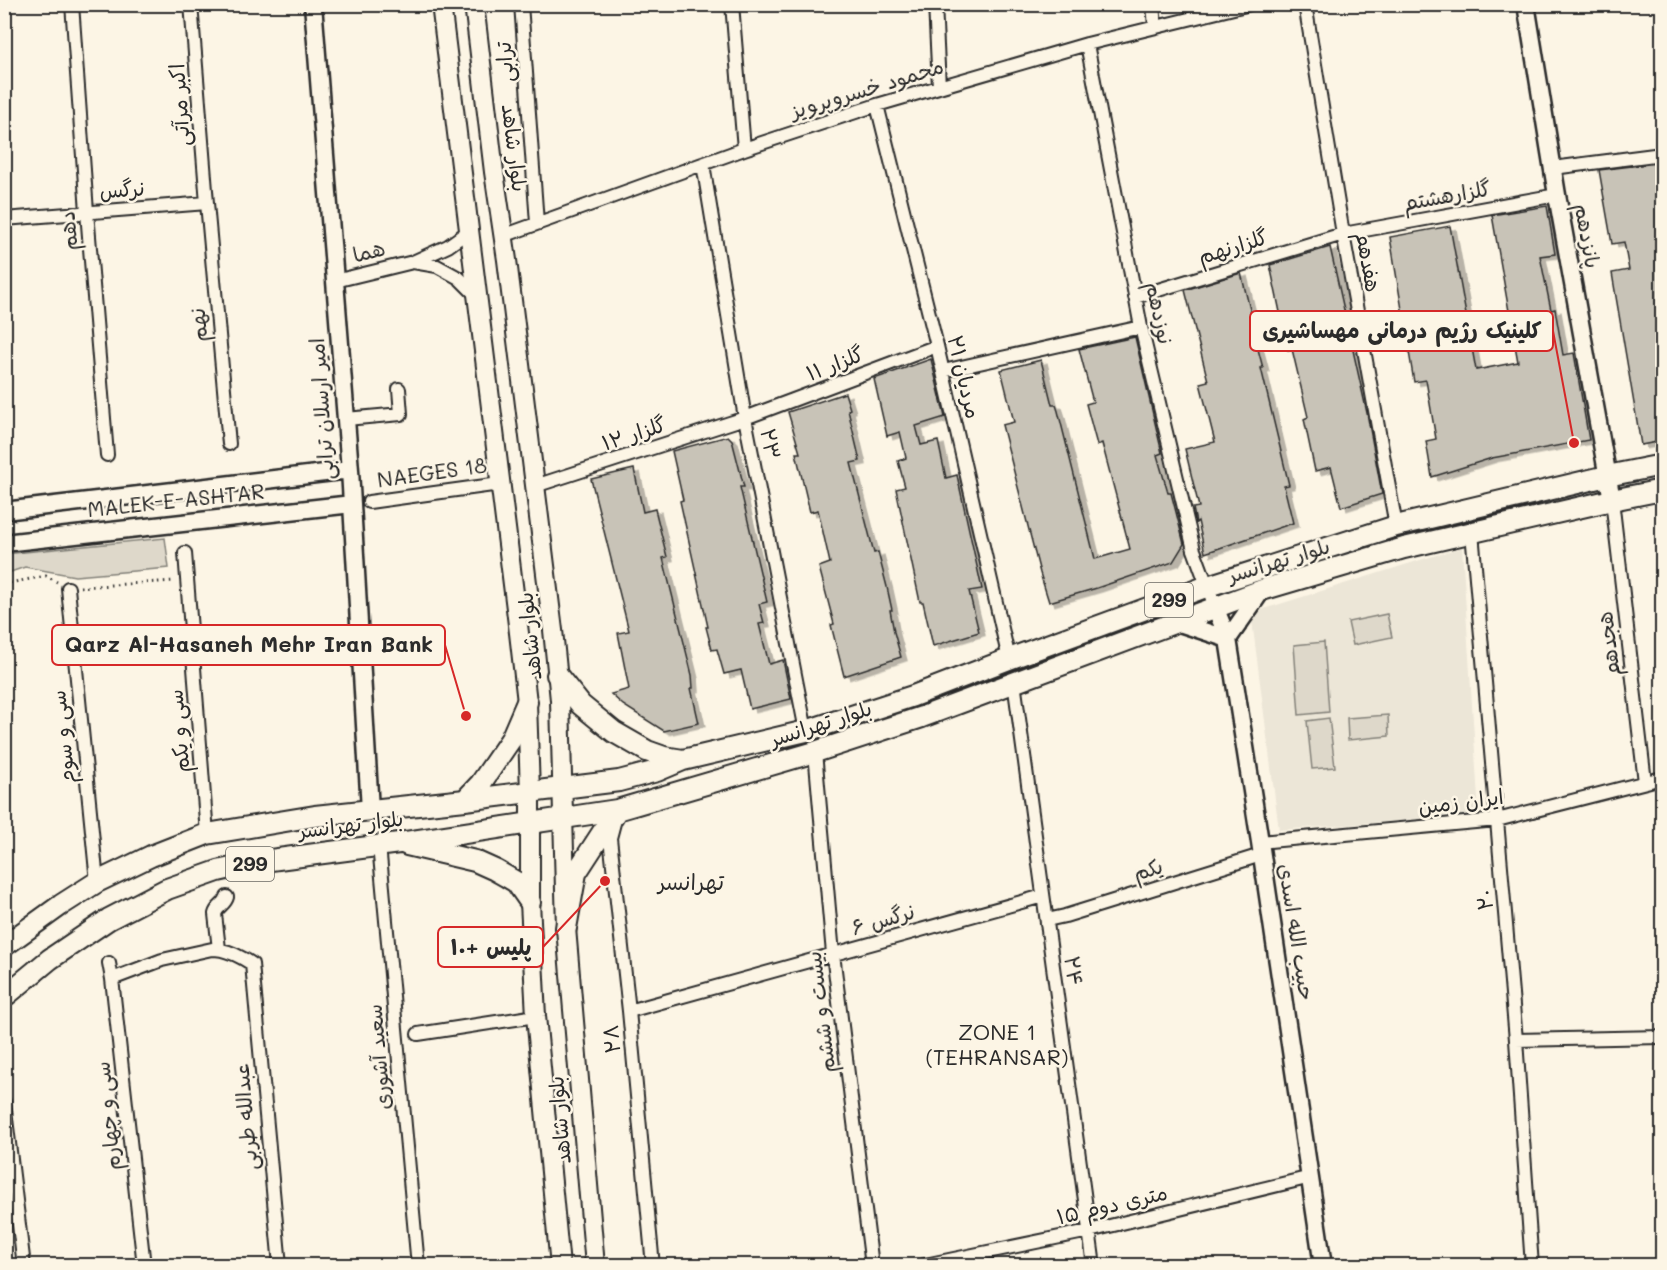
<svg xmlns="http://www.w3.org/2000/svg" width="1667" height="1270" font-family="Mali,'Playpen Sans Arabic',sans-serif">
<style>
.built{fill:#ece6d7}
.green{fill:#ded8ca;stroke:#84827a;stroke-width:1.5}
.building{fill:#c8c3b7;stroke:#2b2b2b;stroke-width:1.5;filter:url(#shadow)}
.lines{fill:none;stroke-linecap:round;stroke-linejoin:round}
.minor-casing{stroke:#2b2b2b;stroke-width:16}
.tertiary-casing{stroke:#2b2b2b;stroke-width:21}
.secondary-casing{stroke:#2b2b2b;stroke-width:22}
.primary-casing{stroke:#2b2b2b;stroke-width:24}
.path{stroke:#2b2b2b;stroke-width:3;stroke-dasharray:1.5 4.5;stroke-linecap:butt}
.minor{stroke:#fcf5e5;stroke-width:12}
.tertiary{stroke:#fcf5e5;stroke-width:16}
.secondary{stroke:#fcf5e5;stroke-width:18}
.primary{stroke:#fcf5e5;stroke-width:20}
.labels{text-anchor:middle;stroke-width:5;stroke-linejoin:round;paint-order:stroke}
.shield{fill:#fcf5e5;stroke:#6a6863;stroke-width:1.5}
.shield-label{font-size:20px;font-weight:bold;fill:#2b2b2b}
.street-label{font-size:21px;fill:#2b2b2b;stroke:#fcf5e5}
.neighbourhood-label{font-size:22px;fill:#2b2b2b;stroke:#fcf5e5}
.leader{fill:none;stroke:#d62828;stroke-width:2}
.callout-dot{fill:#d62828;stroke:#fcf5e5;stroke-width:2}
.callout{fill:#fcf5e5;stroke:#d62828;stroke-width:2}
.callout-label{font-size:22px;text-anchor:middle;font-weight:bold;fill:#2b2b2b}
</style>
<defs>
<filter id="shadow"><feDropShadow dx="6" dy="3.5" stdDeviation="0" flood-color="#0004"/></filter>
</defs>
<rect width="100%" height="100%" fill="#fcf5e5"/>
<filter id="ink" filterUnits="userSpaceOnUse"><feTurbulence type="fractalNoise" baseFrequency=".0167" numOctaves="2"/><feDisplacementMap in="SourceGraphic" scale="12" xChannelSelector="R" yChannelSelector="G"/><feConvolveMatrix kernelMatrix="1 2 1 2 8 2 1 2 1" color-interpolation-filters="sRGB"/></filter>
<g filter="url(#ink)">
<!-- built -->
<path class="built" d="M1462,547L1479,815L1279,830L1251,613Z"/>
<!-- green -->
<path class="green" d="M165,538L169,568L75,576L25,567L5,574V554Z
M1387,614L1392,637L1353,645L1348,622Z
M1324,642L1329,712L1299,715L1294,645Z
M1388,715L1389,736L1348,740L1347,718Z
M1329,718L1335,767L1312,769L1307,721Z"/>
<!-- building -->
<path class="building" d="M1657,163L1662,194V441L1641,445L1612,273L1629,270L1624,242L1612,244L1599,170Z
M1547,206L1555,254L1540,256L1551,310L1555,309L1563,355L1574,353L1589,440L1492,458L1432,477L1426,441L1436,439L1426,380L1414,382L1390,237L1450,226L1476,370L1518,362L1492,215Z
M1330,247L1367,413L1382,494L1341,507L1331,467L1315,471L1304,419L1308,417L1292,349L1288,350L1270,265Z
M1241,273L1256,334H1254L1263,368H1261L1289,485L1284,486L1293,523L1205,553L1198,521L1196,523L1193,508L1199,507L1185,449L1215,442L1200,383L1208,381L1185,290Z
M1135,337L1162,453L1157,455L1168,493H1171L1176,512L1184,544L1173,562L1097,588L1049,602L1040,573L1002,425L1014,422L1001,370L1041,360L1052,405H1056L1058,411L1095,559L1130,549L1102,443L1097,445L1086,404L1093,402L1079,349Z
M931,359L945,417L916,426L921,445L938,441L946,478L957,475L982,589L969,591L979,632L933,646L923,602H920L896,489L905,487L898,461L906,458L900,432L887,436L874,379Z
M845,393L850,409L848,410L860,461L851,463L874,553L878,552L887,587L892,610H890L894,632L901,657L844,676L831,625L834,624L819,567L830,563L818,510L810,512L796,453H800L788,412Z
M728,436L732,440L744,487H740L767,602L759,604L764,623L759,624L769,664L783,660L791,699L750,709L741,670L724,674L717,649L712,650L706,627H708L680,501L683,500L672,451Z
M634,469L643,512L655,509L667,557L663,558L692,675L693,688H691L699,723L664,731L623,705L611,694L629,689L618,633L629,631L591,479Z"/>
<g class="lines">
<defs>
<path id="minor" d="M72,4L87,212L107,455
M191,4L207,203L229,444
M521,4L537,223
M732,4L744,149
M935,4L939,87
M1153,4L1155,27
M1305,4L1343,234L1396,526
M1087,44L1141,327L1194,550L1215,607
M877,105L937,346L1009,659
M703,164L745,418L806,731
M1553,168L1662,154
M4,219L207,203
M503,236L744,149L877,105L1087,44L1250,4
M413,262L437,266L459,278L477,296
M335,281L413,262L448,246L469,231
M1135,297L1343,234L1557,195
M943,371L1141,327
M346,419L401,414L399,389
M535,486L745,418L937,346
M1612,500L1645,782
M369,502L500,484
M1472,532L1516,1040L1532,1266
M185,553L207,834
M68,588L97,882
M1014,682L1094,1266
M815,752L833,954L872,1266
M614,823L610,838L629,1011L653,1266
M1260,842L1497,820L1662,778
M379,845L418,1266
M1047,920L1065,916L1261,855
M219,949L215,914C217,906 225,905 227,897
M109,963L112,979L144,1266
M112,979L162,960L212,949C226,949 240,956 252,964L280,1266
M629,1011L1043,896
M418,1034L536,1016
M1516,1040L1662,1037
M4,1102L24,1266
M920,1266L1089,1231L1311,1177"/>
<path id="tertiary" d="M313,4L350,470L370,810
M1526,4L1557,195L1612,500
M4,511L350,470
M4,543L352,504
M1215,607L1228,639L1260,842L1323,1266
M1176,622L1228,639L1262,590"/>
<path id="secondary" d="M441,4L519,633L527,702L530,792V902L536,1016L560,1266
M474,4L494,172L507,260L553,630L560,700L566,928L595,1266"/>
<path id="primary" d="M557,675L581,705L614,732L647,751L664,757L683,760
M465,800L481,783L511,739L527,702
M407,845L475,861L495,870L516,882L530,902
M566,928L576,873L617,810
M4,946L61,905L97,882L151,856L207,834L315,816L465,800L619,781L657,771L683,760L806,731L913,696L1009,659L1208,586L1396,526L1607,476L1662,465
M4,997L50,959L109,919L167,889L218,871L263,861L399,843L617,810L815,752L922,717L1262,590L1404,548L1612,500L1662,490"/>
</defs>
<!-- minor casing -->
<use href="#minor" class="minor-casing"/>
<!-- tertiary casing -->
<use href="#tertiary" class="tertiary-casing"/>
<!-- secondary casing -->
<use href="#secondary" class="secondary-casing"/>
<!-- primary casing -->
<use href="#primary" class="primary-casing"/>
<!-- path -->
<path class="path" d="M4,584L46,576L57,582
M80,587L175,581"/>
<!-- minor -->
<use href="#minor" class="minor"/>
<!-- tertiary -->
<use href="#tertiary" class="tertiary"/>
<!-- secondary -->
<use href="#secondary" class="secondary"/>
<!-- primary -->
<use href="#primary" class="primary"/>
</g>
</g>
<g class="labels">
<!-- shield labels -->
<g class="shield">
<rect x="1145" y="583" width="48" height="34" rx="4.5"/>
<rect x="226" y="847" width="48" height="34" rx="4.5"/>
</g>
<g class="shield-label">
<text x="1169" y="607">299</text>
<text x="250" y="871">299</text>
</g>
<!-- street labels -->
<g class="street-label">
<text transform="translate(505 62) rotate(-94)" y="7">ترابی</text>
<text transform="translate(867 89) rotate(-17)" y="7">محمود خسروپرویز</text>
<text transform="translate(180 105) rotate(-94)" y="7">اکبر مرآتی</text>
<text transform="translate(514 148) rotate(83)" y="7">بلوار شاهد</text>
<text transform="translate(122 190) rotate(-4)" y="7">نرگس</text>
<text transform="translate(1447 196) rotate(-10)" y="7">گلزارهشتم</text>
<text transform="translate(69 231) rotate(-95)" y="7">دهم</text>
<text transform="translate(1587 236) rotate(80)" y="7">پانزدهم</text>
<text transform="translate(1233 247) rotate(-17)" y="7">گلزارنهم</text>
<text transform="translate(369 252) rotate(-14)" y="7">هما</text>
<text transform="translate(1368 262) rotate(80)" y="7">هفدهم</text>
<text transform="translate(1159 313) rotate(78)" y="7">نوزدهم</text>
<text transform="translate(199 325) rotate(-95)" y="7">نهم</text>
<text transform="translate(835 364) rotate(-21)" y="7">گلزار ۱۱</text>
<text transform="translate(964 377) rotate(77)" y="7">۲۱ مردیان</text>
<text transform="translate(322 409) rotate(-94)" y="7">امیر ارسلان ترابی</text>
<text transform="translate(634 434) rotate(-18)" y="7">گلزار ۱۲</text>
<text transform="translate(770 444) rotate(79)" y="7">۲۳</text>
<text transform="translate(432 473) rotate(-8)" y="7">NAEGES 18</text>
<text transform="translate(176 501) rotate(-6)" y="7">MALEK-E-ASHTAR</text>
<text transform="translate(1279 561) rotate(-17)" y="7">بلوار تهرانسر</text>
<text transform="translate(530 636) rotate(-96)" y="7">بلوار شاهد</text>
<text transform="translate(1609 644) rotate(-97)" y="7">هجدهم</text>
<text transform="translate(821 724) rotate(-18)" y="7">بلوار تهرانسر</text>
<text transform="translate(179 731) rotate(-95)" y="7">سی و یکم</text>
<text transform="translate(63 737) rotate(-96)" y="7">سی و سوم</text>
<text transform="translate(1461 802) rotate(-7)" y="7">ایران زمین</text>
<text transform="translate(351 825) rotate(-7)" y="7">بلوار تهرانسر</text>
<text transform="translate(1148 870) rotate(-17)" y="7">یکم</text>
<text transform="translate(1485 900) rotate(-95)" y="7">۲۰</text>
<text transform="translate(883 920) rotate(-16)" y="7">نرگس ۶</text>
<text transform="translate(1296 932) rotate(81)" y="7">حبیب الله اسدی</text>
<text transform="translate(1073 971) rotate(82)" y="7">۲۴</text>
<text transform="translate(821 1012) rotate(-97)" y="7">بیست و ششم</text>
<text transform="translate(612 1039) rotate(-95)" y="7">۲۸</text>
<text transform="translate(379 1057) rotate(-95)" y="7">سعید آشوری</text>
<text transform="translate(108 1116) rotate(-96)" y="7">سی و چهارم</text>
<text transform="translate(246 1117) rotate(-95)" y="7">عبدالله طربی</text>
<text transform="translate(560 1120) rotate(-95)" y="7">بلوار شاهد</text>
<text transform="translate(1112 1205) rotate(-13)" y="7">۱۵ متری دوم</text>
</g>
<!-- neighbourhood labels -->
<g class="neighbourhood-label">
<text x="691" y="890">تهرانسر</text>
<text x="997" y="1040">ZONE 1<tspan x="997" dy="25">(TEHRANSAR)</tspan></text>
</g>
</g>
<!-- callouts -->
<path class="leader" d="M1574 443L1553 331M466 716L445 645M605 881L543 947"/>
<g class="callout-dot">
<circle cx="1574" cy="443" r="6"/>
<circle cx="466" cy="716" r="6"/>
<circle cx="605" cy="881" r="6"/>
</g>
<g class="callout">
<rect x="1250" y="311" width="303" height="40" rx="6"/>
<rect x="52" y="625" width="393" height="40" rx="6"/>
<rect x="438" y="927" width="105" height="40" rx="6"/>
</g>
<g class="callout-label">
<text x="1402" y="338">کلینیک رژیم درمانی مهساشیری</text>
<text x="249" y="652">Qarz Al-Hasaneh Mehr Iran Bank</text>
<text x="491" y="955">پلیس +۱۰</text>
</g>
<!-- margin -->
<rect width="1667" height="1270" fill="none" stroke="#fcf5e5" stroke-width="24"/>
<rect x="12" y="12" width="1643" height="1246" fill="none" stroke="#2b2b2b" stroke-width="2" filter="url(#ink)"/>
</svg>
